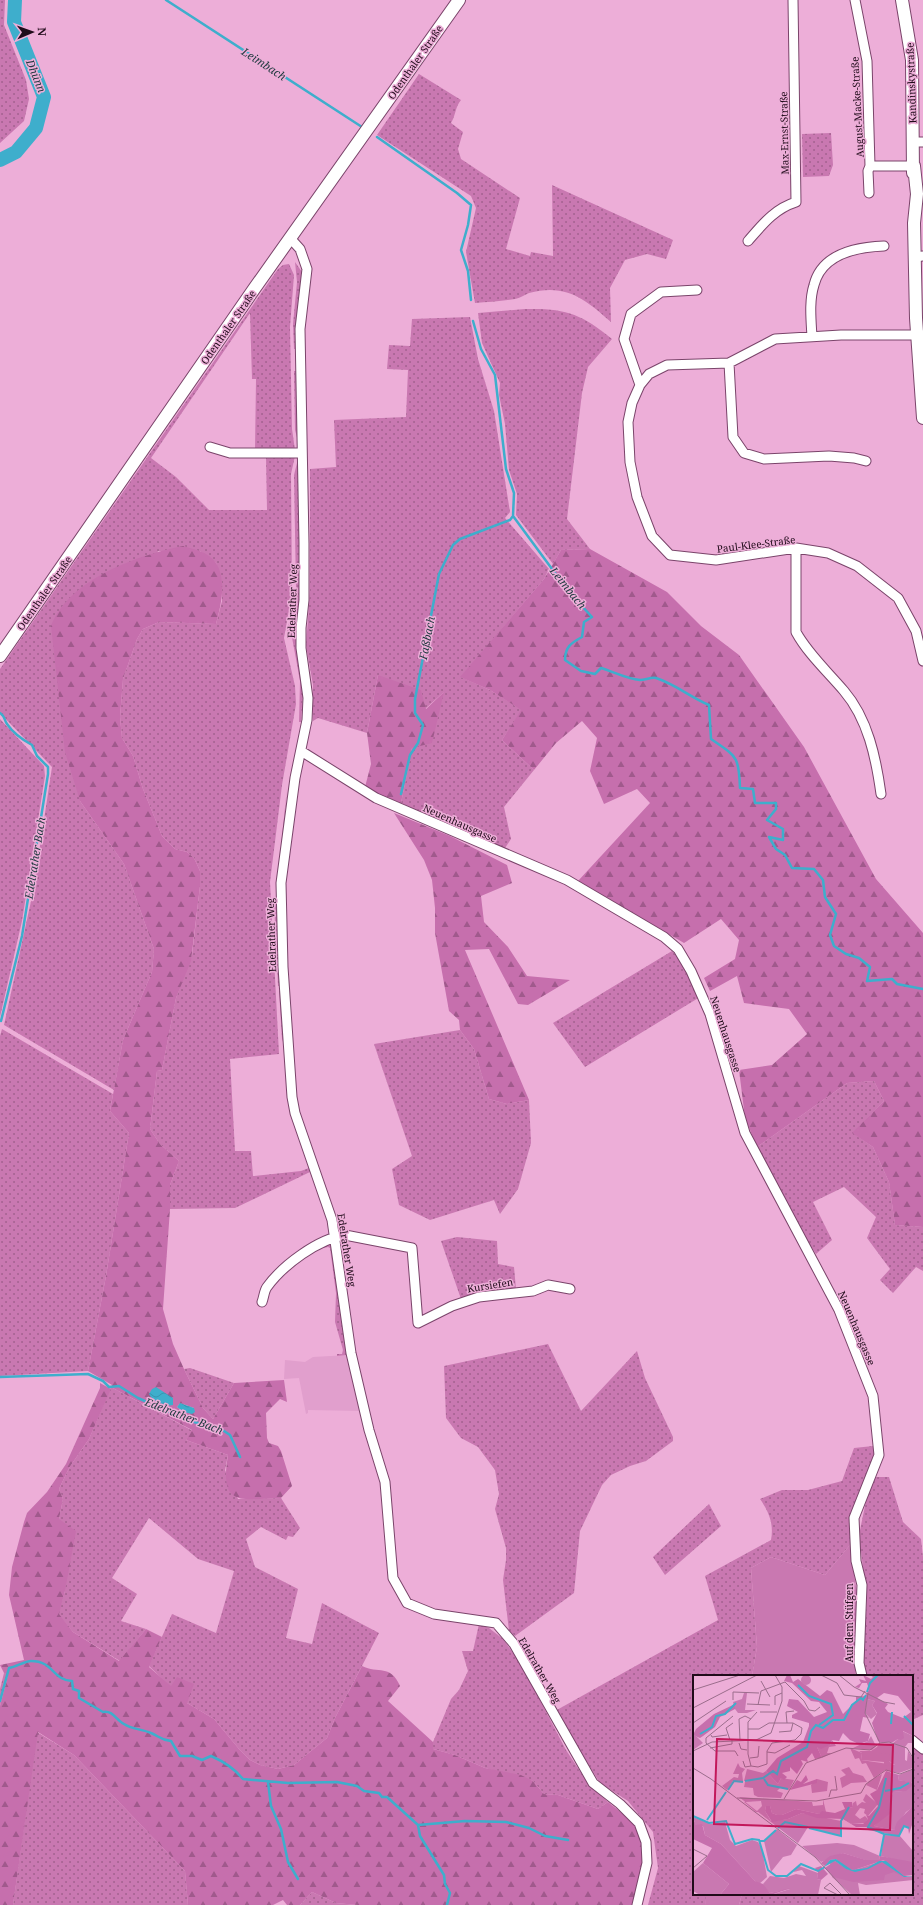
<svg xmlns="http://www.w3.org/2000/svg" width="923" height="1905" font-family="'Noto Serif',serif">
<style>
.built{fill:#e19fcd}
.grass{fill:url(#grass-dots)}
.forest{fill:url(#forest-firs);fill-rule:evenodd}
.garden{fill:#c978b1}
.water{fill:url(#water-waves)}
.lines{fill:none;stroke-linecap:round;stroke-linejoin:round}
.stream{stroke:#3eaecc;stroke-width:2.5}
.river{stroke:#3eaecc;stroke-width:14}
.street-casing{stroke:#7a446a;stroke-width:11}
.secondary-casing{stroke:#7a446a;stroke-width:14}
.street{stroke:#fff;stroke-width:9}
.secondary{stroke:#fff;stroke-width:12}
.labels{text-anchor:middle;stroke-width:3;stroke-linejoin:round;paint-order:stroke}
.street-label{font-size:10px;fill:#200b1a;stroke:#edaed8}
.water-label{font-size:11px;font-style:italic;fill:#223a41;stroke:#edaed8}
.inset-river{fill:none;stroke:#3eaecc;stroke-width:2}
.inset-road{fill:none;stroke:#9b6d8c;stroke-width:1}
.view{fill:#c2185b;fill-opacity:0.15;stroke:#c2185b;stroke-width:2}
.inset-edge{fill:none;stroke:#200b1a;stroke-width:2}
</style>
<defs>
<pattern id="grass-dots" width="8" height="8" patternUnits="userSpaceOnUse"><rect width="8" height="8" fill="#c978b1"/><path d="M2 2h.1M6 6h.1" fill="none" stroke="#a3618f" stroke-width="1.8" stroke-linecap="round"/></pattern>
<pattern id="forest-firs" width="22" height="20" patternUnits="userSpaceOnUse"><rect width="22" height="20" fill="#c66fad"/><path d="M5 1l3.5 6h-7zM16 11l3.5 6h-7z" fill="#a0598c"/></pattern>
<pattern id="water-waves" width="16" height="10" patternUnits="userSpaceOnUse"><rect width="16" height="10" fill="#3eaecc"/><path d="M0 5q4-4 8 0t8 0" fill="none" stroke="#3694af"/></pattern>
</defs>
<rect width="100%" height="100%" fill="#edaed8"/>
<!-- built -->
<path class="built" d="M348,1355L361,1411L308,1410V1413L306,1414L299,1378L284,1379L285,1360L305,1362L313,1357Z"/>
<!-- grass -->
<path class="grass" d="M0,0H5L4,25L26,80L29,99L24,121L0,143Z
M419,74L461,100C455,107 456,115 451,123L463,132L458,149L461,159L520,198L506,249L530,256L531,252L553,256L552,185L673,240L666,259L647,254L625,260L610,288L611,322C585,299 566,283 529,293C524,295 520,298 515,299C502,301 488,302 475,303L466,252L476,208L471,196L377,135Z
M831,133L833,165L829,176L803,177L802,134Z
M295,262L302,272L297,349H294L293,324L297,282Z
M289,264L294,275L290,327L292,429L295,450H255L256,379H252L250,313L151,458L176,477L209,510H267L266,456H295L291,474L292,593L284,638L295,686L296,704L282,785L270,882L279,1054L230,1059L235,1151H251L253,1176L301,1171L309,1168L310,1172L235,1208L170,1209V1185L179,1161L160,1144L150,1129L157,1071L162,1070L176,998L192,955L200,886V871L194,858L187,852L175,849L162,836L143,789L133,756L122,738L120,717L123,679L137,639L143,629L159,622L216,624L222,601L221,579L216,563L200,551H158L80,801L124,864L154,949L152,972L123,1040L114,1090L4,1025L33,892L52,767L0,713V669L278,269L283,265Z
M525,309C564,308 581,313 612,339L588,367L582,393L567,519L590,549L561,550L553,564L516,515L517,494L509,470L505,424L499,395L500,383L482,343L478,313Z
M470,317L478,359L494,411L510,512L505,518L549,569L544,579L461,677L490,690L522,710L502,740L534,770L504,807L511,839L503,851L401,803L412,748L444,692L425,709L378,675L367,733L318,718L313,721V685L306,645L310,592V469L336,467L334,420L406,417L408,370L387,369L389,345L410,346L412,319Z
M294,371H298L299,445L295,430Z
M299,455L303,691L301,722H299L300,681L291,632H287L296,589L294,475Z
M0,719L44,766L45,776L22,921L0,1017Z
M287,788L278,894L276,895Z
M274,903H278L282,986H278Z
M672,951L682,961L700,997L585,1067L553,1023Z
M283,990L285,1047L282,1039L279,991Z
M2,1029L113,1094L110,1111L129,1133L106,1276L88,1371L0,1376V1036Z
M460,1030L474,1049L489,1099L507,1104L529,1100L531,1143L518,1189L500,1214L494,1200L430,1220L399,1205L392,1169L412,1156L374,1044Z
M874,1081L884,1101L853,1133L873,1147L889,1182L895,1225L923,1227V1271L916,1267L893,1293L880,1280L890,1269L867,1238L876,1217L844,1187L813,1202L832,1240L816,1254L789,1212L757,1147L847,1083Z
M457,1237L497,1241L498,1264L514,1267L516,1289L461,1299L441,1241Z
M329,1244H331L347,1355L337,1356V1354H342L343,1350L335,1322L336,1293L330,1248L328,1247L324,1248L323,1245Z
M548,1344L581,1411L637,1351L645,1378L673,1437V1441L646,1461L630,1466L611,1475L602,1485L580,1531L574,1593L515,1636L509,1631L503,1580L506,1560V1548L495,1509L499,1494L495,1470L478,1447L461,1438L446,1418L444,1366Z
M190,1368L234,1383L213,1419L203,1408L184,1369Z
M111,1387L193,1431L186,1440L228,1455L225,1470L238,1499L281,1498L300,1528L293,1537L288,1536L286,1540L261,1527L246,1539L255,1567L298,1589L286,1638L312,1644L322,1603L379,1633L335,1718L327,1738L294,1765L278,1769L260,1765L250,1760L239,1749L214,1719L187,1703L149,1666L172,1614L216,1633L234,1571L198,1559L149,1518L112,1578L137,1594L121,1621L146,1629L120,1661L73,1632L58,1614L65,1591L59,1519L63,1499L59,1489L69,1468L89,1439Z
M873,1446L876,1450L853,1516L850,1545L825,1575L771,1557L751,1568L757,1647L752,1676H694V1881L692,1892L694,1894H707L705,1905H648L658,1868L653,1832L628,1801L600,1783L555,1711L718,1620L705,1576L771,1540C774,1524 769,1512 760,1499L782,1490H808L842,1481L854,1448Z
M874,1477H889L903,1522L921,1539L923,1557V1715L912,1720V1676H866L863,1657L867,1600L859,1535L867,1496Z
M709,1504L721,1526L665,1575L653,1557Z
M479,1624L489,1628L503,1639L521,1664L566,1750L589,1785L608,1802L598,1809L558,1795L544,1794L533,1781L485,1768L455,1755L433,1749V1742L451,1699L459,1690L468,1671L462,1651H473Z
M4,1673L8,1674L0,1706V1689Z
M37,1732L74,1755L185,1871L188,1905H13Z
M912,1745L923,1754V1905H739L742,1894H912Z
M312,1892L336,1903L357,1905H300Z"/>
<!-- forest -->
<path class="forest" d="M183,546C194,549 209,552 216,563C227,580 221,606 216,624L159,622L143,629L137,639L123,679L120,717L122,738L133,756L143,789L162,836L175,849L187,852L194,858L200,871V886L191,961L176,998L162,1070L157,1071L150,1129L160,1144L179,1161L170,1185V1209L163,1309L173,1344L184,1369L203,1408L213,1419L234,1383L284,1380L287,1402L280,1399L266,1413L267,1438L269,1443L278,1446L281,1451L292,1486L281,1498C241,1499 219,1508 228,1455L186,1440L192,1430L111,1387L112,1385L88,1371L106,1276L129,1133L110,1111L123,1040L152,972L154,949L124,864L80,801L65,752L51,626C69,579 138,555 183,546ZM180,1403L194,1408L186,1413L177,1407Z
M590,549L667,592L701,626L739,655L804,747L876,879L923,933V1227L895,1225L889,1182L873,1147L852,1133L884,1101L874,1081L847,1083L757,1147L745,1118L739,1070L772,1065L807,1034L789,1009L744,1003L737,976L710,991L704,978L735,959L739,940L721,919L684,943L578,881L650,803L637,789L604,804L590,771L597,738L582,721L556,743L534,770L502,740L521,710L490,690L460,677L544,579L561,550Z
M378,675L421,690L426,709L444,692L432,743L412,748L401,803L380,795L365,787L371,764L367,733Z
M394,813L450,836L507,865L512,883L481,896L484,922L508,947L527,976L570,980L528,1005L518,1004L489,949L465,950L529,1100L507,1104L489,1099L474,1049L460,1030L459,1020L449,1011L435,933V908L432,880L424,860Z
M100,1383L111,1389L89,1439L69,1468L59,1489L63,1499L59,1519L76,1531L65,1591L59,1614L73,1632L119,1661L146,1629L162,1637L149,1667L171,1686L177,1677L194,1684L187,1703L214,1719L239,1749L250,1760L260,1765L278,1769L294,1765L327,1738L335,1718L362,1666C378,1674 391,1664 400,1686L388,1701L433,1742V1749L455,1755L485,1768L521,1775L533,1781L544,1794L558,1795L598,1809L608,1802L634,1823L646,1848L638,1905H357L336,1903L312,1892L300,1905H287L283,1900L273,1905H188L185,1871L74,1755L38,1732L13,1905H0V1706L8,1675L4,1673L0,1665L24,1660L9,1595L12,1567L24,1522L27,1513L47,1492L66,1464L100,1388Z"/>
<!-- garden -->
<path class="garden" d="M850,1545L857,1594L855,1671L856,1676H752L757,1647L751,1568L771,1557L825,1575Z
M706,1894H742L739,1905H705Z"/>
<!-- water -->
<path class="water" d="M156,1387L173,1398V1405C166,1407 152,1401 149,1394L152,1389Z
M180,1403L194,1408L195,1412L192,1414L184,1412L177,1407Z"/>
<g class="lines">
<!-- stream -->
<path class="stream" d="M166,0L362,127
M377,137L457,193L471,205L468,225L461,250L468,271L471,300
M473,321L481,349L495,375L506,469L514,493L513,516L569,592L592,617L584,622L582,637C571,643 565,647 565,660L581,671L595,674L601,668C614,672 627,679 640,680C645,680 651,677 656,678C675,684 690,697 709,705L711,739C737,757 739,756 740,788L753,789L755,803H776V809L767,820L783,829V840L769,837L776,849L785,855L792,868L814,869L823,880L825,897L836,914L830,935L834,946L846,954L859,958L870,967L867,981L892,979L897,984L923,989
M0,713C5,716 4,720 7,724C13,733 23,740 32,745L37,756L48,767V774L22,936L1,1021
M401,794L410,755L418,743L423,725L415,713V699L439,574L453,545L460,539L510,520L513,516
M0,1377L88,1374L103,1381L109,1387L119,1386L138,1398L187,1420L205,1425L210,1428L221,1429L230,1435L240,1457
M0,1701L9,1668C16,1667 25,1661 31,1661C54,1661 52,1680 72,1681L73,1689L79,1691V1698L103,1712C113,1710 116,1720 124,1724C131,1729 142,1729 151,1733C159,1736 160,1740 171,1741L180,1756H192L202,1760L211,1756C225,1762 234,1768 243,1779L288,1783L337,1782L357,1786L364,1791L379,1793L382,1797H387L418,1825L465,1821L506,1822L529,1828L545,1836L568,1840
M268,1782L271,1806L281,1829L288,1862L298,1879
M418,1825L420,1836L444,1875L445,1884L450,1893L447,1905"/>
<!-- river -->
<path class="river" d="M0,160L16,152L36,128L44,97L14,22L15,0"/>
<defs>
<path id="street" d="M855,0L867,61L870,166H914
M913,142H923
M869,193L868,171L870,166
M290,238L300,249L307,269L300,329L304,543V600L301,628V648L308,698L307,720L295,778L281,883L283,967L292,1097L295,1113L332,1220L351,1353L369,1430L385,1482L393,1578L407,1603L434,1614L496,1623L514,1644L593,1783L620,1804L639,1823L646,1842L647,1863L637,1905
M748,241C762,225 774,209 796,202L793,0
M915,257L923,256
M923,335H841L775,339L729,363L667,365L649,374L640,385L632,403L628,422L630,462L637,497L652,536L670,555L716,560L796,548L828,553L857,566L898,598L916,631L923,661
M812,337C811,319 809,301 814,285C822,253 857,247 884,246
M729,363L733,437L744,453L764,459L829,456L854,458L866,461
M640,385L624,339L631,314L661,292L697,290
M210,447L230,453H302
M796,548V632C808,654 828,672 844,691C868,719 876,758 881,794
M301,751L376,798L567,880L664,937L678,949L691,971L710,1014L745,1133L839,1310L873,1396L879,1455L854,1518L856,1561L862,1585L859,1663L862,1676
M262,1302C264,1297 264,1291 267,1287C283,1265 318,1239 345,1235L412,1248L418,1323L452,1306L479,1297L533,1291L548,1285L570,1289
M912,1740L923,1749"/>
<path id="secondary" d="M902,0L912,60L913,173
M914,166L917,194L914,223L916,318L923,418
M0,656L254,289L459,0"/>
</defs>
<!-- street casing -->
<use href="#street" class="street-casing"/>
<!-- secondary casing -->
<use href="#secondary" class="secondary-casing"/>
<!-- street -->
<use href="#street" class="street"/>
<!-- secondary -->
<use href="#secondary" class="secondary"/>
</g>
<g class="labels">
<!-- street labels -->
<g class="street-label">
<text transform="translate(415 62) rotate(-55)" y="4">Odenthaler Straße</text>
<text transform="translate(911 83) rotate(-92)" y="4">Kandinskystraße</text>
<text transform="translate(857 107) rotate(-93)" y="4">August-Macke-Straße</text>
<text transform="translate(784 133) rotate(-91)" y="4">Max-Ernst-Straße</text>
<text transform="translate(228 327) rotate(-55)" y="4">Odenthaler Straße</text>
<text transform="translate(756 544) rotate(-7)" y="4">Paul-Klee-Straße</text>
<text transform="translate(44 593) rotate(-55)" y="4">Odenthaler Straße</text>
<text transform="translate(292 601) rotate(-88)" y="4">Edelrather Weg</text>
<text transform="translate(460 823) rotate(24)" y="4">Neuenhausgasse</text>
<text transform="translate(271 935) rotate(-92)" y="4">Edelrather Weg</text>
<text transform="translate(726 1034) rotate(72)" y="4">Neuenhausgasse</text>
<text transform="translate(347 1250) rotate(81)" y="4">Edelrather Weg</text>
<text transform="translate(490 1285) rotate(-9)" y="4">Kursiefen</text>
<text transform="translate(857 1328) rotate(67)" y="4">Neuenhausgasse</text>
<text transform="translate(849 1623) rotate(-90)" y="4">Auf dem Stüfgen</text>
<text transform="translate(540 1670) rotate(60)" y="4">Edelrather Weg</text>
</g>
<!-- water labels -->
<g class="water-label">
<text transform="translate(264 64) rotate(33)" y="4">Leimbach</text>
<text transform="translate(36 76) rotate(68)" y="4">Dhünn</text>
<text transform="translate(568 588) rotate(51)" y="4">Leimbach</text>
<text transform="translate(427 638) rotate(-79)" y="4">Faßbach</text>
<text transform="translate(35 858) rotate(-81)" y="4">Edelrather Bach</text>
<text transform="translate(184 1416) rotate(21)" y="4">Edelrather Bach</text>
</g>
</g>
<!-- overview -->
<g transform="translate(693 1675)">
<rect width="220" height="220" fill="#edaed8"/>
<path d="M51,18H54L52,35H63L54,38H45L42,34L40,27L49,24ZM174,24L182,26L179,30L184,39L178,44L172,38ZM209,56L220,61V68H215L212,72V85L214,86L215,76L220,84V93L206,98L192,95L181,103L173,88L169,89L166,83L162,84L157,73L169,78L168,85L202,90L184,78V72L186,69L200,68L210,60ZM178,61L183,71L179,75L160,73L175,66ZM139,65L143,71L136,72L134,78H139L129,83L124,72L137,70ZM45,88L47,92L52,94L49,98L50,106H40L34,115L29,111L41,102L45,103L46,99H40ZM156,92L160,98L170,101L174,107L158,108L149,113L147,103L153,100L148,95ZM54,94L70,98L73,96L85,109L88,103L101,105L96,115L88,112L84,116L90,118L88,123L65,122L61,120L60,113L51,112L52,107L63,104L51,106ZM220,94V108L205,105L206,100ZM189,99L184,115L173,110L176,106ZM124,104L135,107L134,116L119,118L118,110ZM220,109V132L213,137L201,155L181,151L194,138H198L197,126L200,117L210,116ZM173,119L185,129L175,141L171,138L172,134L167,133L162,140L167,144L172,141L175,144L172,148L159,149L149,143L156,133L160,132V128L163,126L164,131L169,127L173,128L170,125ZM46,122L119,127L120,131L130,130V124L133,137L126,139L103,134L89,140H84L79,138L77,131H73L72,136L78,146L95,144L109,138L148,146V161L115,152L105,168ZM68,126L69,131L63,137L51,127ZM0,142L18,149L32,147L37,165L43,171L59,165L65,167L69,174L74,202L66,209L62,206L28,169L12,160L10,151H3ZM84,154L104,170L98,180L90,182L78,197L71,166ZM191,160L207,161L220,176V187L214,188L188,181ZM144,168L161,170L187,181L186,185H172L150,178L128,187L109,171ZM140,184H145L161,195L192,185L214,202L220,201V205L173,210L165,208L167,220H159L139,202L137,188L132,193L140,185L154,194L158,195L143,184L137,185L131,192L135,186L137,185ZM106,191L125,198L124,204L128,205L125,220H78L97,214L77,218L71,212L70,209L77,201L91,203L103,199L113,201L109,195L100,197Z" fill="#c978b1" fill-rule="evenodd"/>
<path d="M94,0H97L100,7L105,4L127,21L134,15L139,17L150,39L163,26V22L172,21L176,15L174,8H169L166,13L162,12L168,8L166,4L173,6L170,0L178,4L180,2L177,0H220V61L210,56L211,63L208,65L205,64L200,67L189,68L185,66L179,48L184,38L179,30L182,26L174,24L172,39L176,43L170,42L167,56L177,59L175,66L166,69L157,65L150,58L146,66L139,65L137,70L128,74L124,72L129,83L122,84L119,78L114,84L115,87L108,85L110,89L104,99L97,92V96L89,98L94,102L91,105L88,103L85,109L73,96L84,83L110,67L116,51V48L99,43V40L105,37L94,31L96,24L105,25L121,42L134,37L126,27L118,26L99,8L91,6ZM191,18L205,21L218,37L210,43L195,37L192,33L195,29L184,23ZM42,29V34L27,42L22,52L10,61L7,63L0,60L3,54L21,39ZM193,96L206,100L205,105L218,107L220,110L213,116L200,117L197,126L199,137L181,151L201,155L204,147L220,131V147L216,159L215,152H211L206,161L175,155L174,152H163L150,144L124,143L109,138L95,144L79,147L72,136L73,131H77L79,138L84,140H89L103,134L126,139L129,136L142,138L152,134L149,127H159L160,132L156,133L150,143L159,149H170L175,144L173,140L176,141L185,131L177,119L184,115ZM113,100L115,105L110,109L124,104V108L97,115L104,105L108,107ZM0,143L3,150L9,149L12,160L28,169L62,206L70,209L77,218L98,213L78,220H27L36,209L10,188L19,173L0,164ZM150,178L173,185H186L187,181L220,187V200L211,201L191,185L161,195L154,193L143,184L137,185L132,191L128,188L137,181ZM142,186L153,194L166,196L189,187L213,203L201,197L192,200L191,205L160,207L140,202L132,193ZM128,191L135,199L128,205L124,204L125,197L122,193Z" fill="#c66fad" fill-rule="evenodd"/>
<path d="M10,188L36,209L27,220H7L0,216V197Z" fill="#c978b1"/>
<path d="M108 5a5 5 0 1 1 10 0a5 5 0 1 1-10 0ZM2,60L10,68L0,75V61ZM184,72V78L197,79L196,86L202,91L191,90V87L168,85L169,78L166,76H178Z" fill="#c978b1"/>
<path d="M143,184L159,195L174,193L186,186H193L211,201L220,202H211L189,187L175,194L162,197L153,194L142,186L131,192L137,185Z" fill="#3eaecc"/>
<path class="inset-river" d="M105,10L116,21L138,29L140,40L126,50M174,17L177,8L185,0M211,41L220,50M198,49L199,37M7,59L19,52L23,41L32,39L43,28M71,104L75,110L95,114M52,106L70,103L80,96L84,99L88,86L114,72L118,56L123,50L130,53L140,45H151L159,30L168,23L170,25L173,20M35,115L41,106L50,107M192,116L207,113L216,108M0,141L16,148L33,146L42,169L59,164L66,165L75,195L83,201H94L108,189L125,196L132,192M14,145L33,117M85,153L92,147L115,152M116,153L148,161V146L156,132M191,159L175,152L186,133L193,103M191,159L206,161L211,151L216,153M66,166H71L83,155M187,181L191,160"/>
<path class="inset-road" d="M128,0L144,8L151,20L168,22L172,16M146,0L161,12L191,27L202,29M68,6L77,22M0,15L47,0M175,18L172,38L187,68M40,25V17L66,18M54,29L77,30M65,30L68,16L92,7L111,26L116,35L122,36L127,32M82,30V21L89,18M0,33L64,0M67,37H84M0,48L33,26M94,48L93,37L101,36M55,54H66L76,48H100L109,53L108,59L102,65L79,68L74,76V89L65,92L58,91L55,79V47L64,37M86,57L98,56L100,48M18,60L19,62L34,60M37,65L33,53L40,48M47,65L46,44L52,41L58,44M13,68V63L40,41M13,68L22,76H42L45,81M46,68L48,74L54,75M187,68L196,67L214,73L220,83M17,73L39,69V65M0,76L19,67L63,65L78,58L89,26V12L82,0M74,77L82,78L97,70M57,83L65,82L66,71M50,86L52,92L58,91M0,93L18,104L122,182L157,220M136,122L138,115H144L142,101M44,123L123,126L168,118L173,109L193,95L207,99L220,94M91,124L113,88L153,73L177,75L187,68M0,174L14,181L0,193M145,220L131,213L137,208L149,220"/>
<path class="view" d="M24,64L200,70L197,155L21,149Z"/>
<rect width="220" height="220" class="inset-edge"/>
</g>
<!-- north arrow -->
<g transform="translate(32 32) rotate(88)" stroke="#edaed8" stroke-width="3" paint-order="stroke">
<path d="M0-3L7 15L0 10L-7 15Z" fill="#200b1a"/>
<text y="-6" font-size="11" font-weight="bold" text-anchor="middle" fill="#200b1a">N</text>
</g>
</svg>
